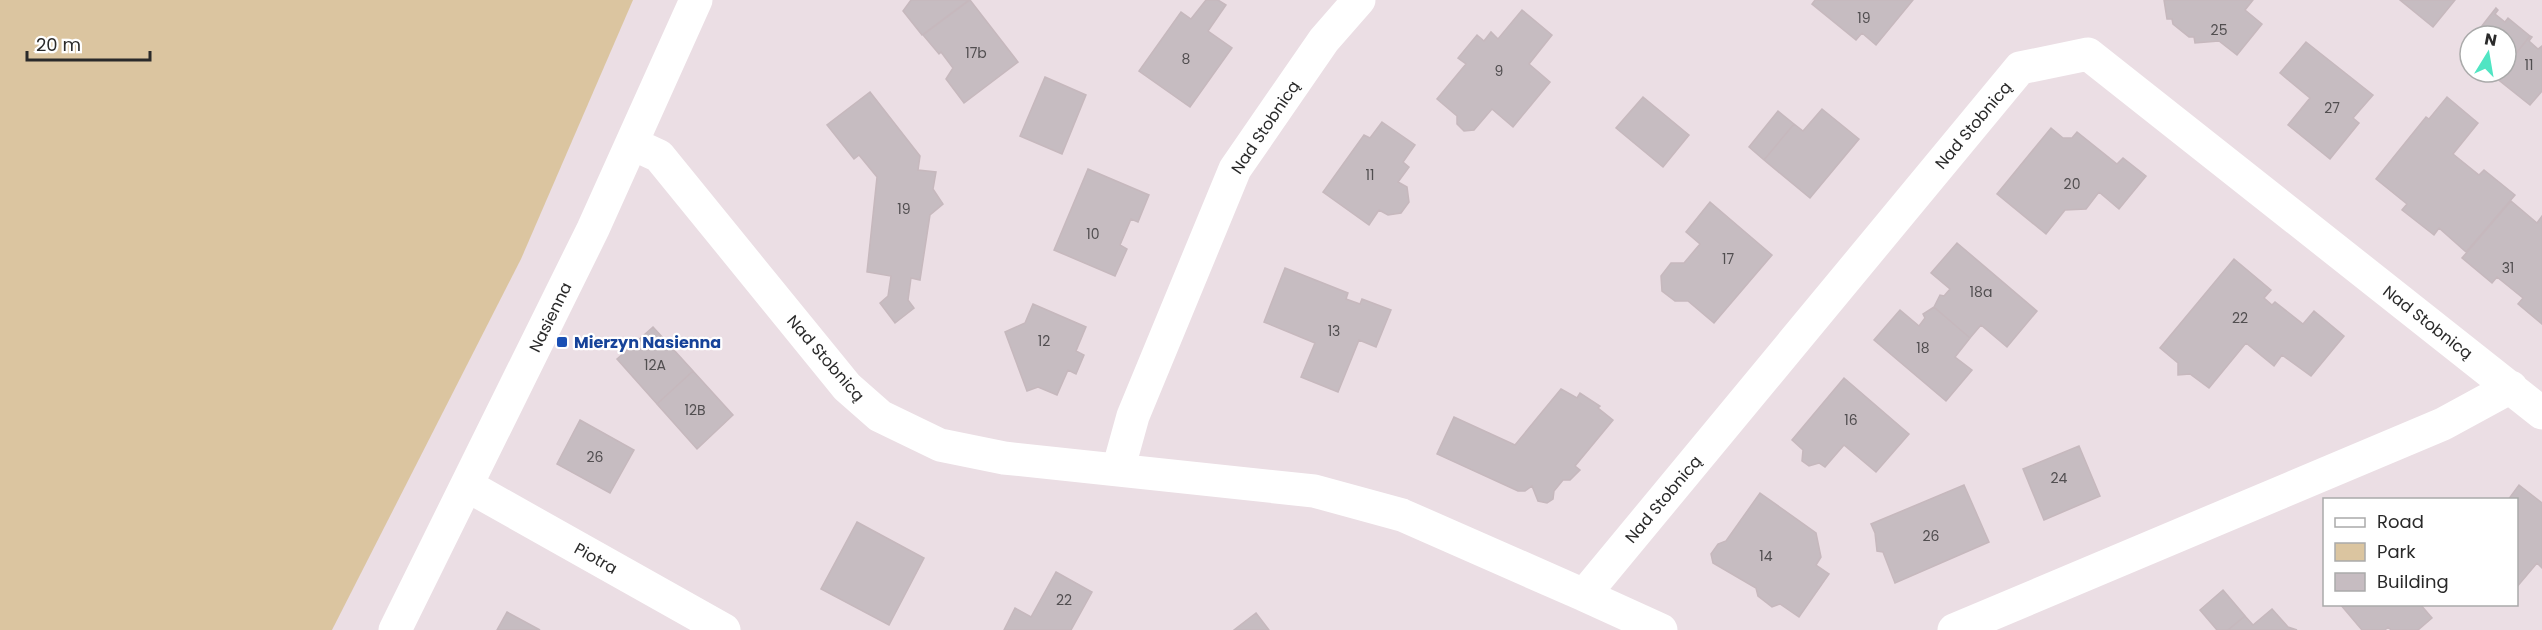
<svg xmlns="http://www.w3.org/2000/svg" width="2542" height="630" font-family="Poppins,sans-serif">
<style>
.green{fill:#dbc5a0}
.building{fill:#c6bcc1;stroke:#c6b8bd;stroke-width:1.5}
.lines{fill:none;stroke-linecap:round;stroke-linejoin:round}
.street{stroke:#fff;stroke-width:33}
.secondary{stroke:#fff;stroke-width:33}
.transit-dot{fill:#1a4fb4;stroke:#fff;stroke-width:2}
.labels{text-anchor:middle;stroke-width:4.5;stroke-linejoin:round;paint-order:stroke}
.number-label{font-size:14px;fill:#514e50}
.street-label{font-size:16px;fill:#2a2a2a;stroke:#fff}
.transit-label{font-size:16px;font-weight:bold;fill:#164399;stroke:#fff;text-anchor:start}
</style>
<rect width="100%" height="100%" fill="#ebdee4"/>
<!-- green -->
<path class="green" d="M0,0H633L521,259L332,630H0Z"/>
<!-- building -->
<path class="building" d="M969,0L922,35L903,11L911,0Z
M970,0L1018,62L964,103L946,79L953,68L941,52L939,54L923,35Z
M1206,0H1218L1226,5L1208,31L1232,48L1190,107L1139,71L1181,12L1191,19Z
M1815,0H1913L1876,45L1862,33L1856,40L1812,4Z
M2164,0H2253L2245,10L2262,24L2237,55L2219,41L2195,43L2194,37H2189L2173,24L2172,19H2167Z
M2400,0H2455L2433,27Z
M2496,8L2498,10L2495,14L2505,22L2508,18L2530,36L2506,66V36H2474Z
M1522,10L1552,35L1529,64L1550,82L1513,127L1492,109L1474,130L1464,131L1457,124V116L1437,99L1466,64L1458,58L1477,35L1484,41L1491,32L1498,39Z
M2530,36L2532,37L2529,41L2538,49L2542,46V91L2530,105L2496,78L2501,72H2506V66Z
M2306,42L2373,95L2353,118L2359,123L2330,159L2288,125L2310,98L2280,73Z
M1045,77L1086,95L1062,154L1020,136Z
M870,92L920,156L918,170L936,172L933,189L943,204L930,215L920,280L911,278L908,300L914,308L895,323L880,303L888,296L891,276L867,272L877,177L859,155L854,159L827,125Z
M1643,97L1689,135L1663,167L1616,128Z
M2447,97L2478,123L2453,154L2479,175L2484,170L2515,195L2466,252L2439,228L2434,235L2402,210L2407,204L2376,179L2426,117L2429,119Z
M1822,109L1859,139L1810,198L1764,160L1794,124L1803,131Z
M1778,111L1794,124L1764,160L1749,147Z
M1382,122L1415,145L1403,162L1409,167L1398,182L1407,187L1409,202L1401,213L1388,215L1379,210L1369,225L1323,192L1364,135L1370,138Z
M2051,128L2063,138H2072L2077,132L2117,164L2123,158L2146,176L2119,209L2099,192L2086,209L2065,210L2046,234L1997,194Z
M1088,169L1149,195L1138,222L1131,219L1120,245L1127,249L1115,276L1054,250Z
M2511,201L2537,223L2542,216V324L2518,304L2523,298L2497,277L2492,283L2462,258Z
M1710,202L1772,255L1714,323L1688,301H1675L1662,291L1661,276L1671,263H1684L1700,244L1686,232Z
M1957,243L2037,311L2007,347L1981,325L1970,338L1934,307L1940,295L1944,296L1950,289L1931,273Z
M2234,259L2271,290L2264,298L2272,305L2275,302L2303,324L2314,311L2344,336L2311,376L2282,355L2274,366L2246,343L2209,388L2190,374L2178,375V363L2160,348Z
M1285,268L1348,293L1346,299L1360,304L1362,299L1391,310L1376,347L1359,340L1338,392L1301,377L1315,343L1264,322Z
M1033,304L1086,327L1076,351L1084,355L1076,374L1068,370L1057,395L1038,387L1027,391L1005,332L1025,323Z
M1934,307L1970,338L1955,357L1972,370L1946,401L1874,340L1900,310L1919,326L1925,318L1923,314Z
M653,327L693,371L657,404L617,359Z
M693,371L733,415L697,449L657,404Z
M1844,378L1909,434L1876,472L1844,445L1825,467L1819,463L1809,466L1802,461L1803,450L1792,440Z
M1561,389L1577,398L1580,393L1600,406L1598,408L1613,420L1575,466L1580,470L1570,480H1563L1554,491L1553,499L1547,503L1538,501L1532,486L1525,491H1518L1437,454L1454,417L1515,445Z
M580,420L634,450L610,493L557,464Z
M2079,446L2100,496L2044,520L2023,469Z
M1964,485L1989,542L1895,583L1883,552L1877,551L1875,533L1871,524Z
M2519,485L2542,503V568L2537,563L2516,588V500H2508Z
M1760,493L1816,533L1821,557L1816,565L1829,574L1799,617L1780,604L1772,607L1758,596L1756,588L1713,563L1711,554L1718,544L1726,541Z
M857,522L924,558L889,625L821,589Z
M1056,572L1092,592L1071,630H1004L1015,608L1031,617Z
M2223,590L2245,616L2228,630H2217L2200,610Z
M2340,604H2420L2432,618L2418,630H2391L2388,627L2385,630H2362Z
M2272,609L2288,627L2297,630H2228L2245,616L2253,625Z
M507,612L540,630H497Z
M1256,613L1269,630H1234Z"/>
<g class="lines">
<!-- street -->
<path class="street" d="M633,144L659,156L847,387L880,416L940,445L1004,458L1314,491L1402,515L1584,595L2020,68L2088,54L2542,413
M1118,470L1133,416L1235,169L1324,40L1359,0
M468,486L724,630
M1584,595L1661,630
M1954,630L2443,424L2511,387"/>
<!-- secondary -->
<path class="secondary" d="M395,630L593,229L696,0"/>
</g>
<!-- markers -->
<rect class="transit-dot" x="556" y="336" width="12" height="12" rx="3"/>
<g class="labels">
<!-- number labels -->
<g class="number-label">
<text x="1864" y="23">19</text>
<text x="2219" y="35">25</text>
<text x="976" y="58">17b</text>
<text x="1186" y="64">8</text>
<text x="2529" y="70">11</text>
<text x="1499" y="76">9</text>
<text x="2332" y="113">27</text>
<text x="1370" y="180">11</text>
<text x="2072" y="189">20</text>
<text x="904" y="214">19</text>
<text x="1093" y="239">10</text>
<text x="1728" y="264">17</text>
<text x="2508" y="273">31</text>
<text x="1981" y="297">18a</text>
<text x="2240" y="323">22</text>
<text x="1334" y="336">13</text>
<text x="1044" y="346">12</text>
<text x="1923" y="353">18</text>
<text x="655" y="370">12A</text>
<text x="695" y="415">12B</text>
<text x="1851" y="425">16</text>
<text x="595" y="462">26</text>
<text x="2059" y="483">24</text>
<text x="1931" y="541">26</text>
<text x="1766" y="561">14</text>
<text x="1064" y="605">22</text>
</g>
<!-- street labels -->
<g class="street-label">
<text transform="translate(1973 125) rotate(-50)" y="6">Nad Stobnicą</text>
<text transform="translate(1265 127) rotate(-56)" y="6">Nad Stobnicą</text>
<text transform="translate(550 317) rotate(-64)" y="6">Nasienna</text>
<text transform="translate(2428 322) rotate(38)" y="6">Nad Stobnicą</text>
<text transform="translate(826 358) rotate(49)" y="6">Nad Stobnicą</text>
<text transform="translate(1663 499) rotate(-50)" y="6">Nad Stobnicą</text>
<text transform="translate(596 558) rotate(29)" y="6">Piotra</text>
</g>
<!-- transit labels -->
<g class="transit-label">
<text x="574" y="348">Mierzyn Nasienna</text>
</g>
</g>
<!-- legend -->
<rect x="2323" y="498" width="195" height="108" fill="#ffffff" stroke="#aaaaaa" stroke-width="1.5"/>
<rect x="2335" y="518" width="30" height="9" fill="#ffffff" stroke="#aaaaaa" stroke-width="1.5"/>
<text x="2377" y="528" font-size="18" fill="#2a2a2a">Road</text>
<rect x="2335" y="543" width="30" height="18" fill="#dbc5a0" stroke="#aaaaaa" stroke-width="1.5"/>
<text x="2377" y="558" font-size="18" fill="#2a2a2a">Park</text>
<rect x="2335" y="573" width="30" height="18" fill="#c6bcc1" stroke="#aaaaaa" stroke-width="1.5"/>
<text x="2377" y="588" font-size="18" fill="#2a2a2a">Building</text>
<!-- north arrow -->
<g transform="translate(2488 54) rotate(11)"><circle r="28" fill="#ffffff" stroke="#aaaaaa" stroke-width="1.5"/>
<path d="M0-4.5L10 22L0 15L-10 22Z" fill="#50e5c3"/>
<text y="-9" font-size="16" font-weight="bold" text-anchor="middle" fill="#2a2a2a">N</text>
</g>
<!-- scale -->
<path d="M27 51v9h123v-9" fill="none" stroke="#2a2a2a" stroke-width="3"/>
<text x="36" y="51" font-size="18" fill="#2a2a2a" stroke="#ffffff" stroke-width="4.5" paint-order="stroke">20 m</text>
</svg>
